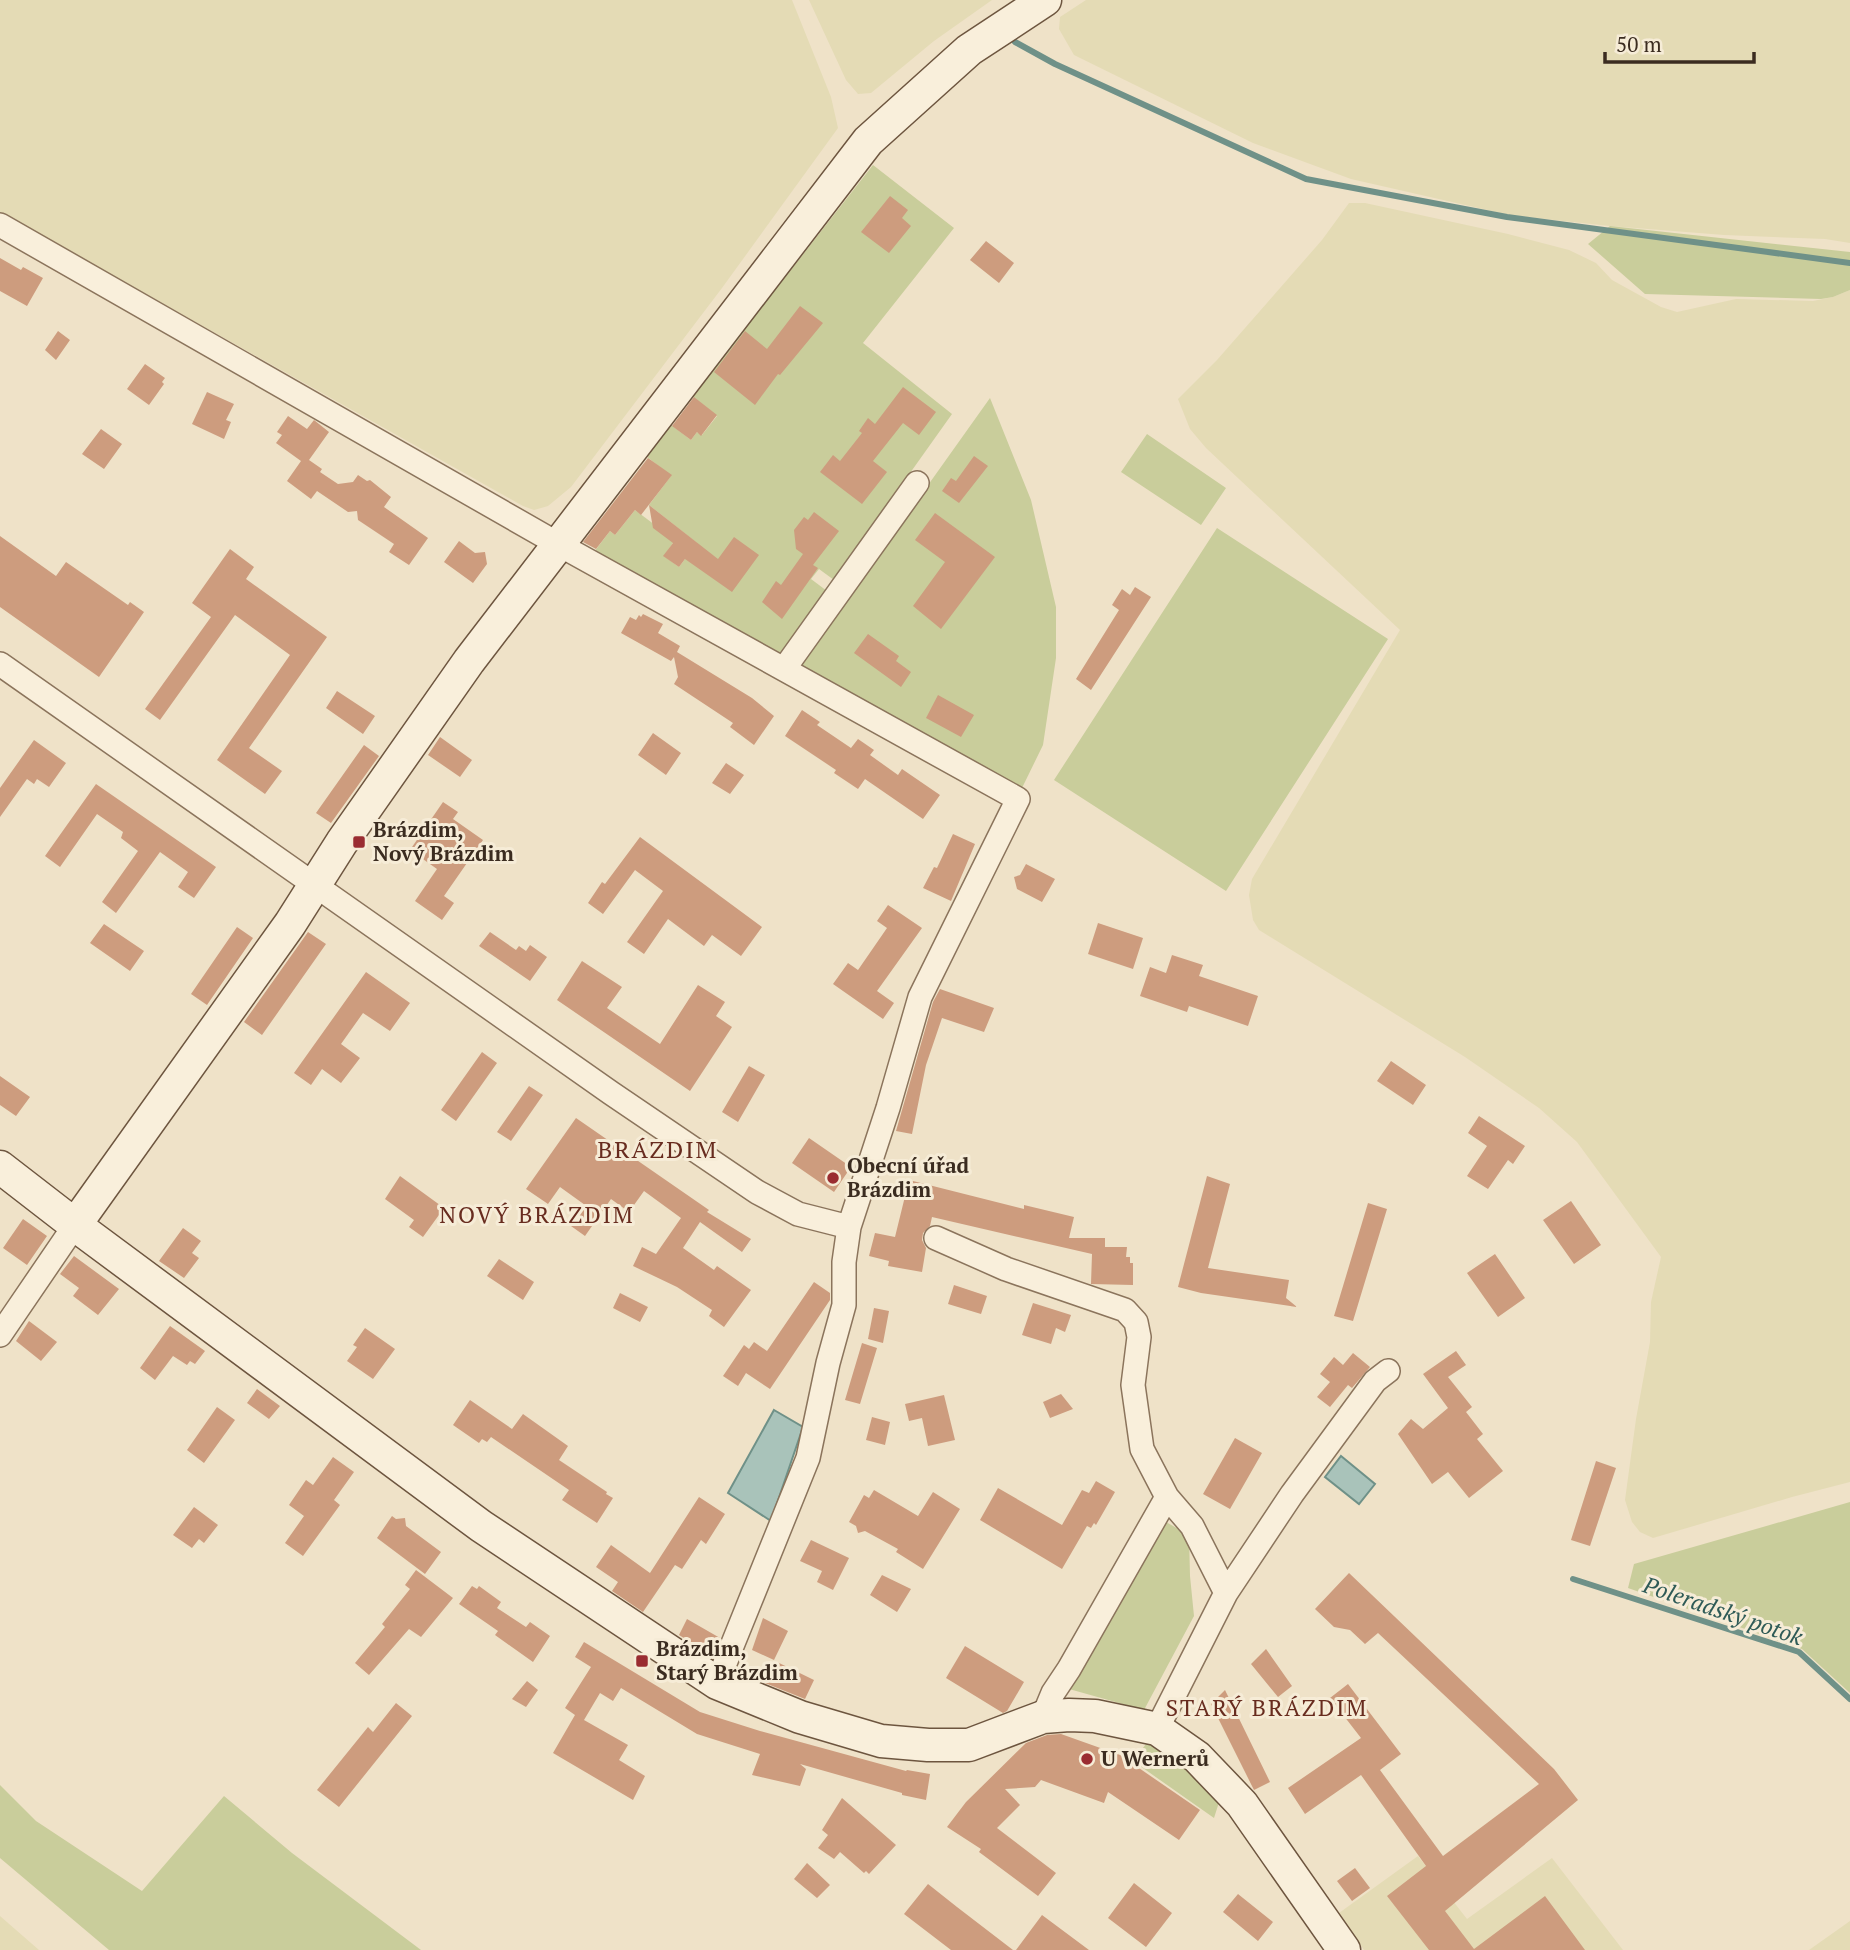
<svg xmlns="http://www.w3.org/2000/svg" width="1850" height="1950" font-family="'PT Serif',serif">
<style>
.farmland{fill:#e4dbb5}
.green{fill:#c9cd9b}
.water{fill:#a9c3ba;stroke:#6f9188;stroke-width:2}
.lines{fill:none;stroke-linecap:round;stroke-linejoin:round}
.stream{stroke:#6f9188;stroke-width:6}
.building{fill:#cd9c7e}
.street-casing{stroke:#8b745c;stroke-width:26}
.secondary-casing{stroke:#6d553f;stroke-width:35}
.street{stroke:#f9efdb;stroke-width:23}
.secondary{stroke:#f9efdb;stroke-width:32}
.poi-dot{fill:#9a2c31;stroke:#f6ecd7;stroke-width:2.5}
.labels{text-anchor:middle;stroke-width:6;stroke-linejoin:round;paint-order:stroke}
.poi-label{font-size:21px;font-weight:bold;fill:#3b2c20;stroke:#f6ecd7;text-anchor:start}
.neighbourhood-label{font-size:23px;letter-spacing:2px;fill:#682c1f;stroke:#f6ecd7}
.water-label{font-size:23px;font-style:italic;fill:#2f5b57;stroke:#f6ecd7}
.quarter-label{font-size:24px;letter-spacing:2px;fill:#682c1f;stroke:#f6ecd7}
</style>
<rect width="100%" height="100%" fill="#efe2c8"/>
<!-- farmland -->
<path class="farmland" d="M0,0H792L831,97L838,128L722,288L571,487L548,506L534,510L523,506L0,212Z
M809,0H992L934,41L871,93L858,94L846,80Z
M1086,0H1850V243L1825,239L1724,235L1610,226L1509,215L1351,179L1253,143L1074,55L1059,29L1060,17Z
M1349,203H1365L1508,234L1569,250L1596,263L1612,280L1661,307L1677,312L1736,299L1813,301L1833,297L1850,290V1482L1792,1497L1653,1538L1640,1532L1632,1522L1625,1500L1636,1419L1650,1342L1651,1302L1661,1257L1577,1142L1539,1108L1465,1057L1259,930L1253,920L1249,895L1252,879L1400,630L1206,448L1190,429L1178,399L1217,360L1322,240Z
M1418,1856L1467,1919L1552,1858L1623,1950H1364L1339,1913Z
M0,1916L39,1950H0Z
M1850,1921V1950H1809Z"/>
<!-- green -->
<path class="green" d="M873,165L954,228L863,343L952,414L834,580L819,569L811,579L827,591L781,657L594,552L610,531L615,535L635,510L675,540L664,556L679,567L697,543L649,505L671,476L646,456L670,424L691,440L697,432L702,435L717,416L692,396Z
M1610,226L1850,252V290L1833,297L1821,299L1645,294L1588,244Z
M990,398L1031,500L1056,607V658L1043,745L1022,788L800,665Z
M1147,434L1226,488L1201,525L1121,472Z
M1217,528L1388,639L1226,891L1054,780Z
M1850,1502V1693L1802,1649L1628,1588L1634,1564Z
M1166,1522L1189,1535L1190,1576L1194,1616L1144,1710L1069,1689Z
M1146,1744H1156L1221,1796L1214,1818L1133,1761Z
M0,1785L36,1821L142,1891L224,1796L292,1853L421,1950H109L0,1858Z"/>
<!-- water -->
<path class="water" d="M774,1410L803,1427L771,1521L728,1493Z
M1341,1456L1375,1484L1359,1504L1325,1477Z"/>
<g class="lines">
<!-- stream -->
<path class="stream" d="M1015,42L1055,64L1306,179L1507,217L1850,263
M1573,1579L1799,1652L1850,1699"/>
</g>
<!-- building -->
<path class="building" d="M890,196L908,210L902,218L911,226L889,253L861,232Z
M986,241L1014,263L999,283L970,260Z
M0,258L21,270L23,267L43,278L27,306L0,291Z
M800,306L823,323L780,375L778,374L755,405L714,372L745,331L767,349Z
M58,331L70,340L56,360L45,350Z
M145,364L165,378L162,382L164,384L149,405L127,389Z
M903,387L936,412L919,435L903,423L873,461L887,472L862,504L820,472L833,455L840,461L862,433L859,431L868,418L875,424Z
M207,392L234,404L226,420L231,422L224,439L192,424Z
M694,397L717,415L701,436L697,432L691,440L672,426Z
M288,416L307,429L314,420L329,432L309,460L322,469L320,472L338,484L353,482L358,475L367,481L370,480L391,497L384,507L428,538L409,565L389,552L394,544L358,520L357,511L348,512L317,491L311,499L287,481L301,461L276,443L282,435L277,432Z
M101,429L122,444L104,469L82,454Z
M974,456L988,466L959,503L942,491L951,478L956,481Z
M648,458L672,475L641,515L635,510L615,535L610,531L596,549L583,542Z
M649,505L718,559L734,537L759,555L732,592L685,559L679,567L663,556L673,543L653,528Z
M814,512L839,531L813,565L818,568L782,619L762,602L776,581L781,585L803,554L796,549L794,530L804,517L808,520Z
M935,513L995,557L941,629L913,606L945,562L915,540Z
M0,536L56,576L66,562L128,605L130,602L144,612L99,677L0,607Z
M459,541L475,553L485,552L487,564L473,583L444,562Z
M230,549L254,567L246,579L327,637L249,748L282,771L265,794L217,760L290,655L235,615L160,720L145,709L211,617L192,603Z
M1135,587L1151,597L1091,690L1076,679L1119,610L1112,605L1122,589L1130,595Z
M643,614L663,624L658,633L680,646L677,652L752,698L774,716L754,745L730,727L733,723L674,684L678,677L674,657L671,661L621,633L630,617L636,620L639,615L641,617Z
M868,634L899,656L896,661L911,672L901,687L854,653Z
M337,691L375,716L363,734L326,708Z
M938,695L974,715L961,737L926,718Z
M802,710L820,722L817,725L851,748L858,739L874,750L870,755L898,775L902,769L940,795L923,819L865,779L858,789L834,773L836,770L785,736Z
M653,733L681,753L666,775L638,755Z
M440,737L472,760L460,777L428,755Z
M34,740L66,763L49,787L37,779L34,784L27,779L0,817V788Z
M364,745L379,756L331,823L316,813Z
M726,763L744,775L730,794L712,783Z
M96,784L216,867L194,898L178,887L188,872L160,852L116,913L102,902L138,851L121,838L123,832L97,814L60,867L45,856Z
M443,802L458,812L453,819L483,840L444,896L454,903L442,920L415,901L437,869L410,850Z
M953,834L975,844L951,901L923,888L934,867L937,868Z
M640,837L762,927L741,956L712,935L704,946L668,919L644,954L627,942L663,891L635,870L603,914L588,903L602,882L605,884Z
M1026,864L1055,879L1042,902L1017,889L1014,877L1020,875Z
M888,905L922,928L877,991L894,1003L883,1019L833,984L848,963L858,970L887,928L877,921Z
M1098,923L1143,938L1133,969L1088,954Z
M104,924L144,951L130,971L90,943Z
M237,927L253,938L207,1005L191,994Z
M308,932L326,944L262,1035L244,1022Z
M490,932L516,950L519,946L526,951L530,945L547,957L530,981L479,946Z
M1172,955L1203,965L1199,976L1258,996L1248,1026L1189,1006L1187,1012L1140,996L1150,967L1166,973Z
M582,961L622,987L607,1008L660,1044L698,985L725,1002L716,1016L732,1027L690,1091L557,1000Z
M366,972L410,1003L390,1031L363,1013L341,1044L360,1058L341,1083L322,1069L311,1085L294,1073Z
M940,989L994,1008L984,1032L942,1018L926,1065L912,1134L896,1131L933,1002Z
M482,1052L497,1063L456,1121L441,1110Z
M1391,1061L1426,1085L1413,1105L1377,1081Z
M749,1066L765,1075L738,1122L722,1112Z
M0,1076L30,1097L16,1116L0,1105Z
M529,1086L543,1095L511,1141L497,1132Z
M1479,1116L1525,1146L1513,1164L1508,1160L1488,1189L1467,1176L1487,1146L1468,1133Z
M576,1118L709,1210L707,1212L751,1239L742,1252L700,1222L683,1248L714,1270L717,1266L751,1290L724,1327L709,1316L712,1310L677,1287L633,1266L642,1247L656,1254L681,1218L644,1191L629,1212L611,1199L585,1236L571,1226L585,1205L560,1187L548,1204L526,1189Z
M809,1138L851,1167L834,1192L792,1163Z
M400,1176L444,1208L423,1237L409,1227L414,1220L385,1199Z
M1207,1176L1230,1184L1208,1268L1289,1280L1286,1298L1297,1307L1201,1293L1178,1287Z
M909,1180L1024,1209V1205L1074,1217L1069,1238H1105V1247H1127L1126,1257H1130V1263H1133V1285L1091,1284L1092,1254L932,1217L930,1226L923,1233L922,1240L926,1248L922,1272L888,1266L889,1261L869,1256L875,1233L895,1237Z
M1571,1201L1601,1245L1574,1264L1543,1220Z
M1368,1203L1387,1209L1353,1321L1334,1316Z
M23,1219L47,1236L27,1265L3,1248Z
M183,1228L201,1241L192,1253L199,1258L184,1278L159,1261Z
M1495,1254L1525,1298L1498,1317L1467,1273Z
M74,1256L119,1289L98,1315L73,1296L79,1288L60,1274Z
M499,1259L534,1282L523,1300L487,1276Z
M814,1282L830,1293V1300L770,1389L746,1373L738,1386L723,1376L744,1345L749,1349L754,1342L767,1351Z
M954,1285L987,1296L981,1314L948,1304Z
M620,1293L648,1307L640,1322L613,1308Z
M1033,1303L1071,1315L1065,1332L1056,1328L1051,1344L1022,1335Z
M874,1308L889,1311L883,1343L868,1339Z
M29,1321L57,1342L41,1361L16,1341Z
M170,1326L205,1351L195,1364L190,1361L187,1365L173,1356L155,1380L140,1368Z
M365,1328L395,1349L373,1379L347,1361L357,1347L353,1345Z
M862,1343L877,1348L860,1404L845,1400Z
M1456,1351L1466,1365L1448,1377L1472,1407L1466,1412L1483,1434L1477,1439L1503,1471L1469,1498L1448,1472L1432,1484L1398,1434L1411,1419L1423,1429L1448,1408L1423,1374Z
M1353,1353L1370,1367L1352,1388L1348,1385L1330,1407L1317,1397L1330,1382L1320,1374L1334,1357L1343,1365Z
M257,1389L280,1406L269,1419L247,1403Z
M1061,1394L1073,1409L1050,1418L1043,1402Z
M944,1395L955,1440L928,1446L922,1418L909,1421L905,1404Z
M470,1400L512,1429L523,1414L568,1446L559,1460L607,1492L606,1494L613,1498L597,1523L562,1500L569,1490L491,1437L487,1442L482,1439L479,1443L453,1425Z
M217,1407L235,1420L204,1463L187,1450Z
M872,1417L890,1422L885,1445L866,1440Z
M1235,1438L1262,1453L1230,1509L1203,1494Z
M333,1457L354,1472L334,1500L340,1505L303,1556L285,1543L304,1516L289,1505L306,1480L313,1485Z
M1596,1461L1616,1468L1590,1546L1571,1540Z
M1096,1481L1115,1492L1096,1525L1094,1523L1091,1528L1087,1526L1062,1569L980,1520L998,1488L1062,1525L1082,1490L1089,1493Z
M874,1490L918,1516L933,1492L960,1509L923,1569L896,1552L898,1549L865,1531L858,1533L856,1526L849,1522L864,1495L869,1498Z
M699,1497L725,1514L706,1544L701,1540L682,1569L675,1565L643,1612L612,1591L618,1582L596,1567L611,1545L650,1573Z
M194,1507L218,1525L204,1543L199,1539L192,1548L173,1535Z
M392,1516L396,1519L405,1518L406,1526L441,1552L425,1574L377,1538Z
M811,1540L849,1558L833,1590L817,1582L822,1571L800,1561Z
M416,1570L453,1598L421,1637L409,1629L369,1675L355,1663L385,1627L382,1624L410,1589L405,1585Z
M1349,1573L1554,1769L1578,1800L1445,1911L1474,1949L1545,1896L1585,1950H1429L1387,1896L1426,1866L1361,1775L1305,1814L1288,1788L1361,1738L1330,1698L1348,1684L1401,1754L1380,1770L1443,1856L1539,1784L1378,1633L1365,1644L1350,1630L1334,1627L1315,1609Z
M882,1575L911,1589L897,1612L870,1595Z
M472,1586L477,1589L479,1586L501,1602L497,1608L526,1627L530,1622L550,1636L533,1662L495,1635L498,1631L459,1604Z
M763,1618L788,1631L774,1660L752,1650Z
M687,1619L720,1638L711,1655L679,1635Z
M584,1642L700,1712L760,1731L906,1771L907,1770L930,1774L926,1800L902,1795V1793L800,1764L806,1769L800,1786L752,1775L760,1754L697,1734L621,1688L613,1701L600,1693L584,1720L628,1745L619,1760L645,1776L633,1800L553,1753L575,1715L565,1708L591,1667L575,1657Z
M965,1646L1024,1682L1007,1711L1003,1713L946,1678Z
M1266,1649L1292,1686L1278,1697L1251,1664Z
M775,1661L814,1680L805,1699L765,1683Z
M527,1681L538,1690L526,1707L512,1699Z
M1225,1690L1270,1782L1254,1790L1211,1704Z
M396,1703L412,1716L339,1807L317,1790L368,1727L373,1732Z
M1061,1734L1120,1755L1200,1810L1179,1840L1108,1792L1104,1803L1041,1780L1035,1787L1005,1789L1020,1805L997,1828L1056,1873L1038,1896L979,1852L981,1849L947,1827L966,1802L1026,1743L1047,1735Z
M842,1798L896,1845L869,1874L866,1871L864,1873L840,1852L834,1859L818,1848L828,1835L822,1830Z
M807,1863L830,1885L817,1898L794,1879Z
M1355,1868L1370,1888L1352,1901L1337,1881Z
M1134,1883L1172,1913L1146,1947L1108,1918Z
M928,1884L957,1907L1013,1950H951L904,1914Z
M1238,1894L1273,1922L1258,1941L1223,1912Z
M1042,1915L1089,1950H1016Z"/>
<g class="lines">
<defs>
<path id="street" d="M0,225L558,544L1018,799L920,997L888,1108L849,1227L844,1262V1305L828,1363L808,1458L717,1683
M0,664L611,1093L757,1192L798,1214L849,1227
M784,669L917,483
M936,1238L1006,1269L1125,1310L1136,1322L1139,1337L1133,1385L1142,1449L1167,1497L1192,1526L1226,1593
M0,1335L75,1225
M1043,1717L1053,1693L1069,1669L1167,1497
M1157,1729L1226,1593L1292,1494L1375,1381L1388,1371"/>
<path id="secondary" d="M0,1167L75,1225L481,1526L717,1683L800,1717L881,1741L928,1745H969L1043,1717L1069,1715L1095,1716L1157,1729L1197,1757L1242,1804L1344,1950
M75,1225L290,924L342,842L469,661L868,141L969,50L1045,0"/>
</defs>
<!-- street casing -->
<use href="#street" class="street-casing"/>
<!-- secondary casing -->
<use href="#secondary" class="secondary-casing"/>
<!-- street -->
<use href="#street" class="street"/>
<!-- secondary -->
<use href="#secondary" class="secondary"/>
</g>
<!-- markers -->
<g class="poi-dot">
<rect x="352" y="835" width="14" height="14" rx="3.5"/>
<circle cx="833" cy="1178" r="7"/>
<rect x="635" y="1654" width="14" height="14" rx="3.5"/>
<circle cx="1087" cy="1759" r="7"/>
</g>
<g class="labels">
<!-- poi labels -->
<g class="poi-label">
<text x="373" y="837">Brázdim,<tspan x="373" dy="24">Nový Brázdim</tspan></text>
<text x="847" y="1173">Obecní úřad<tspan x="847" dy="24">Brázdim</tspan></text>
<text x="656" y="1656">Brázdim,<tspan x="656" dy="24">Starý Brázdim</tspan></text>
<text x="1101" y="1766">U Wernerů</text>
</g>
<!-- neighbourhood labels -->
<g class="neighbourhood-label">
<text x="537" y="1223">NOVÝ BRÁZDIM</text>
<text x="1267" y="1716">STARÝ BRÁZDIM</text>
</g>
<!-- water labels -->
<g class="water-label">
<text transform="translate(1723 1611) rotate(19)" y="8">Poleradský potok</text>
</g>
<!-- quarter labels -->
<g class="quarter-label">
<text x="658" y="1158">BRÁZDIM</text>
</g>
</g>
<!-- scale -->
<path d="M1605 52v10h149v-10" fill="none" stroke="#3b2c20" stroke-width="3.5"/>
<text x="1616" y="52" font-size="21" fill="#3b2c20" stroke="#f6ecd7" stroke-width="5" paint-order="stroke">50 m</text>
</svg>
